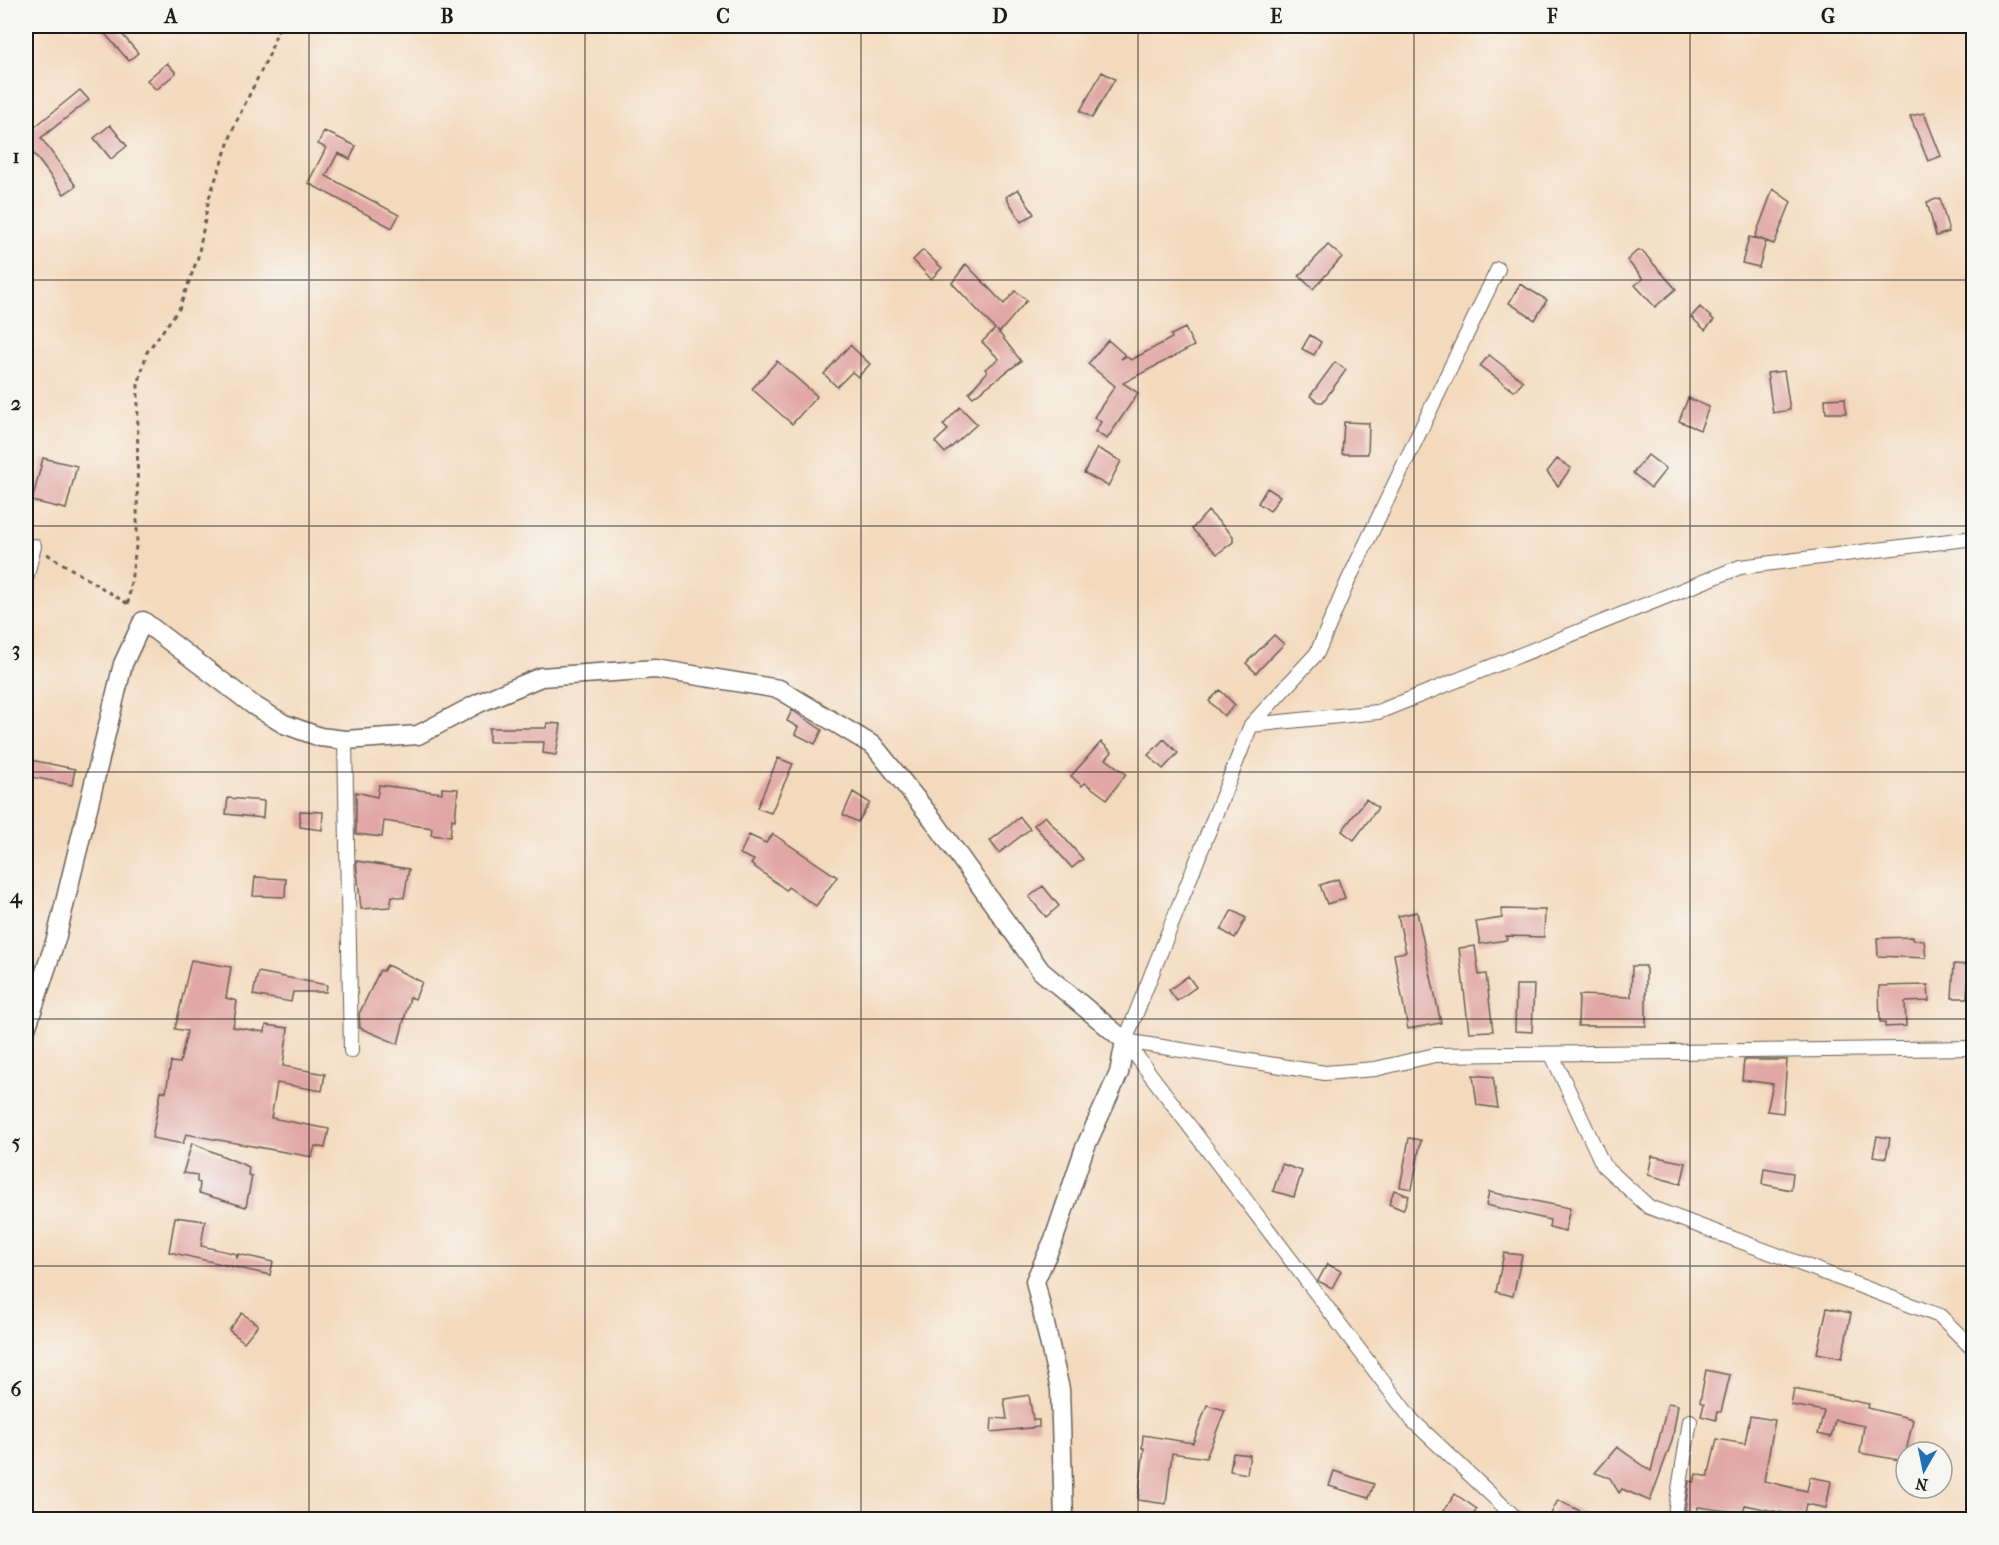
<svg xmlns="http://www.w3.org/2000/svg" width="1999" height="1545" font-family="'IM FELL French Canon',serif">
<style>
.building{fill:#e1a7a4}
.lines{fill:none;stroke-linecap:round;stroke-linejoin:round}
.minor-casing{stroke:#685e54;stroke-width:16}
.tertiary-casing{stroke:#685e54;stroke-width:21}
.path{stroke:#685e54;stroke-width:3;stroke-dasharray:4.5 4.5;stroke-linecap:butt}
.minor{stroke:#fff;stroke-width:14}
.tertiary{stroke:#fff;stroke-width:18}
.grid{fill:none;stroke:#1c1c1c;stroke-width:1.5;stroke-opacity:0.55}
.neatline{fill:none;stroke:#1c1c1c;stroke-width:2}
.grid-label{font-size:20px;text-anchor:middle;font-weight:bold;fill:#1c1c1c}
</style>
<rect width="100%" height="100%" fill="#f6f6f2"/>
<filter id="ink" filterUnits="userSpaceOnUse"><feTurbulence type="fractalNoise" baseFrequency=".0167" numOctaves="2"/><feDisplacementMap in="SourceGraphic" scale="12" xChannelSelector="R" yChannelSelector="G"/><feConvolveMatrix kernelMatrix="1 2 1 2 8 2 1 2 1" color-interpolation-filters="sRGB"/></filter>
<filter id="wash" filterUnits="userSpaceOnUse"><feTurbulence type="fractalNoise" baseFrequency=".008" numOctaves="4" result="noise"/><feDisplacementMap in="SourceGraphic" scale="24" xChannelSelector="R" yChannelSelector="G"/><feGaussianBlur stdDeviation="1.35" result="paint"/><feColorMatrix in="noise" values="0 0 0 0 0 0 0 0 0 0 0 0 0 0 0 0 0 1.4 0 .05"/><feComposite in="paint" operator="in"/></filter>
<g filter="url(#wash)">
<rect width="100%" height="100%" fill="#f4dabd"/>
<g id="blocks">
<!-- building -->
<path class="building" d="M98,26H115L138,53L129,61Z
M167,63L176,73L156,90L147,80Z
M1102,72L1115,79L1092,118L1080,111Z
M80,90L89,100L41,138L76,186L64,194L31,150L26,140V134Z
M1924,113L1941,156L1928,161L1910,116Z
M110,125L127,146L111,159L94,138Z
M324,131L356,146L350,159L338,153L326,176L399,215L392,228L308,183L326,148L318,144Z
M1018,189L1034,214L1021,222L1006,197Z
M1773,189L1791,202L1774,244L1755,237Z
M1940,198L1949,232L1936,236L1927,202Z
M1749,237L1766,241L1759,267L1742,263Z
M1328,245L1342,257L1313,289L1299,276Z
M923,250L942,268L931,279L913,260Z
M1637,251H1642L1676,289L1655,307L1635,285L1643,279L1627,260Z
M966,264L1004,304L1015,291L1027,300L999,333L997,330L1021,361L973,397L969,393L987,372L985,369L999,359L982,342L995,329L952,283Z
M1520,284L1547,300L1535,320L1509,303Z
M1700,307L1714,320L1705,330L1691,317Z
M1185,328L1194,346L1123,383L1138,393L1107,439L1095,432L1101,422L1094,417L1115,386L1088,364L1108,340L1125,355L1121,359L1126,356L1131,360L1172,338L1171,335Z
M1310,335L1321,342L1314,355L1302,349Z
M850,345L870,364L858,377L852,372L837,387L824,374Z
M1489,355L1523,381L1514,391L1480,366Z
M777,361L817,396L792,424L752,389Z
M1335,362L1346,370L1323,402H1318L1310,396Z
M1784,371L1790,410L1773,413L1767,373Z
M1688,398L1709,407L1700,430L1679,421Z
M1845,398L1846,413H1826L1825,399Z
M960,407L977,424L945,453L935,442L948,430L943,425Z
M1344,422L1369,423L1368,454H1342Z
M1097,448L1121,461L1108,486L1084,473Z
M1648,455L1666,469L1651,488L1633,473Z
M43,458L77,466L66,509L32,501Z
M1557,459L1571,468L1558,486L1547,472Z
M1267,488L1280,496L1270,511L1258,503Z
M1208,511L1233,536V542L1217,554L1192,529Z
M1274,635L1284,644L1256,673L1246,663Z
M1220,690L1235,705L1224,716L1209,701Z
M792,710L822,730L815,744L795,734L798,727L787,721Z
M547,723L561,724L556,755L543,753L544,742H489V728H546Z
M1164,739L1178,753L1163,769L1148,755Z
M1101,742L1112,752L1106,759L1126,774L1107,799L1085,783L1082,786L1071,776Z
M778,758L793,764L771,813L757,808Z
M26,759L75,769L72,785L26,776Z
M379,785L442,793V788L458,789L455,820L452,819L450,837L431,835L432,828L384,821L382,837L356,834V792L377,797Z
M853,792L870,803L858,822L843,815Z
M228,798L264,801L263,818L226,814Z
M1366,799L1378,808L1354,840L1342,831Z
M300,811L323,812L322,830L300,827Z
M1045,816L1083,859L1072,868L1034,825Z
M1020,817L1030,829L999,853L990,841Z
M773,834L837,877L816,906L788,887L786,890L751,864L754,860L740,854L749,835L766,843Z
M356,861L409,869L404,898L392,896L390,907L361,909Z
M255,877L286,879L285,897L253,896Z
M1338,879L1345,898L1327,904L1320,885Z
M1043,886L1059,906L1046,917L1029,897Z
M1502,909L1545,910L1544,937L1506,936L1507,940L1480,944L1476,922L1502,918Z
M1232,910L1246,918L1235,938L1221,930Z
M1417,912L1441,1023L1408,1029L1394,954L1406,952L1398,916Z
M1913,937V940H1924L1926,958L1878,956L1877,938Z
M1475,946L1479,975L1486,974L1493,1031L1469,1032L1459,948Z
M191,960L231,967L226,998L237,1001L233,1027L265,1032L266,1025L288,1028L283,1066L325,1074L322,1091L277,1083L272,1113L271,1118L329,1129L325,1148L315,1146L312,1157L186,1134L183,1144L152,1138L161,1091L166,1092L171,1062L180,1063L187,1031L175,1029Z
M1954,964L1969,965L1967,998H1952Z
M387,965L422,982L415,999L410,997L398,1044L360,1028L359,1014L380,970L383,971Z
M1632,966H1646V1026H1578L1579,995L1631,997Z
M258,972L327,985L326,992H293L291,1002L253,995Z
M1188,976L1196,987L1177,1001L1169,990Z
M1516,985H1534L1532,1032L1515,1031Z
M1928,985L1929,1001L1905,1002L1906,1026L1885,1027V1022H1880L1879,986Z
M1744,1060H1787L1783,1113L1767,1111L1773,1084L1742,1080Z
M1473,1075L1493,1077L1498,1108L1477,1105Z
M1877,1136L1890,1138L1886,1158L1873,1156Z
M1409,1138L1421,1140L1412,1189L1400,1187Z
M192,1143L249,1167L248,1175L252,1176L246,1207L199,1193L200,1183L197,1182V1175L183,1173Z
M1652,1156L1686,1163L1681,1184L1648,1175Z
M1282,1164L1302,1171L1294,1197L1273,1191Z
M1764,1168L1793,1173L1791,1190L1762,1184Z
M1394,1190L1409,1196L1403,1210L1389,1204Z
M1489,1192L1570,1208L1565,1231L1549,1227L1550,1220L1486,1205Z
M175,1217L205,1221L201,1246L237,1254L236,1259L239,1254L273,1262L270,1275L169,1252Z
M1504,1253L1522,1255L1513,1296L1496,1292Z
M1327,1264L1341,1271L1332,1288L1318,1281Z
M1827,1308L1851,1313L1842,1358L1817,1353Z
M242,1313L258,1325L244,1342L229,1330Z
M1706,1370L1730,1375L1721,1412H1718L1716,1420L1701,1416L1704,1404L1700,1402Z
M1794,1389L1869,1404L1868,1408L1909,1418L1913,1420L1904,1461L1860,1453L1864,1426L1835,1420L1831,1437L1818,1434L1824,1411L1791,1405Z
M1029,1395L1033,1420H1039V1427L991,1432L992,1418L1007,1419L1004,1399Z
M1668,1403L1678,1405L1672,1441L1650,1501L1622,1489L1619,1493L1610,1478L1595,1473L1617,1447L1651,1471Z
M1207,1405L1225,1410L1206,1458L1172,1453L1166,1504L1138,1500L1144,1448H1142L1143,1435L1193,1443Z
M1750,1416L1775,1420L1764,1481L1807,1491L1810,1477L1831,1481L1826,1508L1806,1504L1803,1517L1745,1505L1743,1513L1698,1507L1697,1513L1685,1510L1689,1481L1694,1482L1696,1474L1708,1477L1717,1439L1745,1444Z
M1233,1453L1250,1455L1247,1474L1230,1471Z
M1334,1471L1374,1484L1369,1498L1329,1486Z
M1455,1494L1477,1509L1470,1520H1438Z
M1558,1500L1598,1520H1548Z"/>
</g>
</g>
<g filter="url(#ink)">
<use href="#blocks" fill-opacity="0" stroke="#685e54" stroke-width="1.5"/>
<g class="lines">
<defs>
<path id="minor" d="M26,579L34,546
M1251,725L1378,712L1740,567L1974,538
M345,740L351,1051
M1125,1041L1251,725L1317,653L1348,581L1498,269
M1125,1041L1325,1073L1375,1069L1435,1055L1974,1048
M1125,1041L1413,1421L1518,1520
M1552,1055L1603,1165L1649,1207L1940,1316L1974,1350
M1674,1520L1690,1421"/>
<path id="tertiary" d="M26,1029L56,939L123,664L143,621L253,705L284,724L320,737L345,740L418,735L479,703L541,677L656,669L779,689L874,746L934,821L1041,971L1125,1041L1119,1073L1084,1150L1054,1239L1035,1281L1060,1389L1064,1520"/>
</defs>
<!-- minor casing -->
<use href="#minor" class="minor-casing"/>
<!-- tertiary casing -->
<use href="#tertiary" class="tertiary-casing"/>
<!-- path -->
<path class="path" d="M47,554L128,604
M128,604L137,539L138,385L147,352L179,309L198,257L209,198L235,124L269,55L279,26"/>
<!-- minor -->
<use href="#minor" class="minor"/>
<!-- tertiary -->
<use href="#tertiary" class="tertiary"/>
</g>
</g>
<!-- grid -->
<path class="grid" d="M309,26V1520M585,26V1520M861,26V1520M1138,26V1520M1414,26V1520M1690,26V1520M26,280H1974M26,526H1974M26,772H1974M26,1019H1974M26,1266H1974"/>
<!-- margin -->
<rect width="1999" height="1545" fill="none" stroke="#f6f6f2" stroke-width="66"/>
<!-- north arrow -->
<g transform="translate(1924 1470) rotate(189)"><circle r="28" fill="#f6f6f2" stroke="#9f9f9c" stroke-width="1.5"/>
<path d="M0-4.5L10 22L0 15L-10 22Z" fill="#1f6fb2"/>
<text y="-9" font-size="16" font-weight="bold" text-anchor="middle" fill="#1c1c1c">N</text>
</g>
<rect x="33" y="33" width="1933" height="1479" class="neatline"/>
<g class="grid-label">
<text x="171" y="23">A</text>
<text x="447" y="23">B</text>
<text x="723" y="23">C</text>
<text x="1000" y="23">D</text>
<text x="1276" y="23">E</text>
<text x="1552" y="23">F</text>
<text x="1828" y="23">G</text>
<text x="16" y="163">1</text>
<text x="16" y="410">2</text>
<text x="16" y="656">3</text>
<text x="16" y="903">4</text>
<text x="16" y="1149">5</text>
<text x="16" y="1396">6</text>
</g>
</svg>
